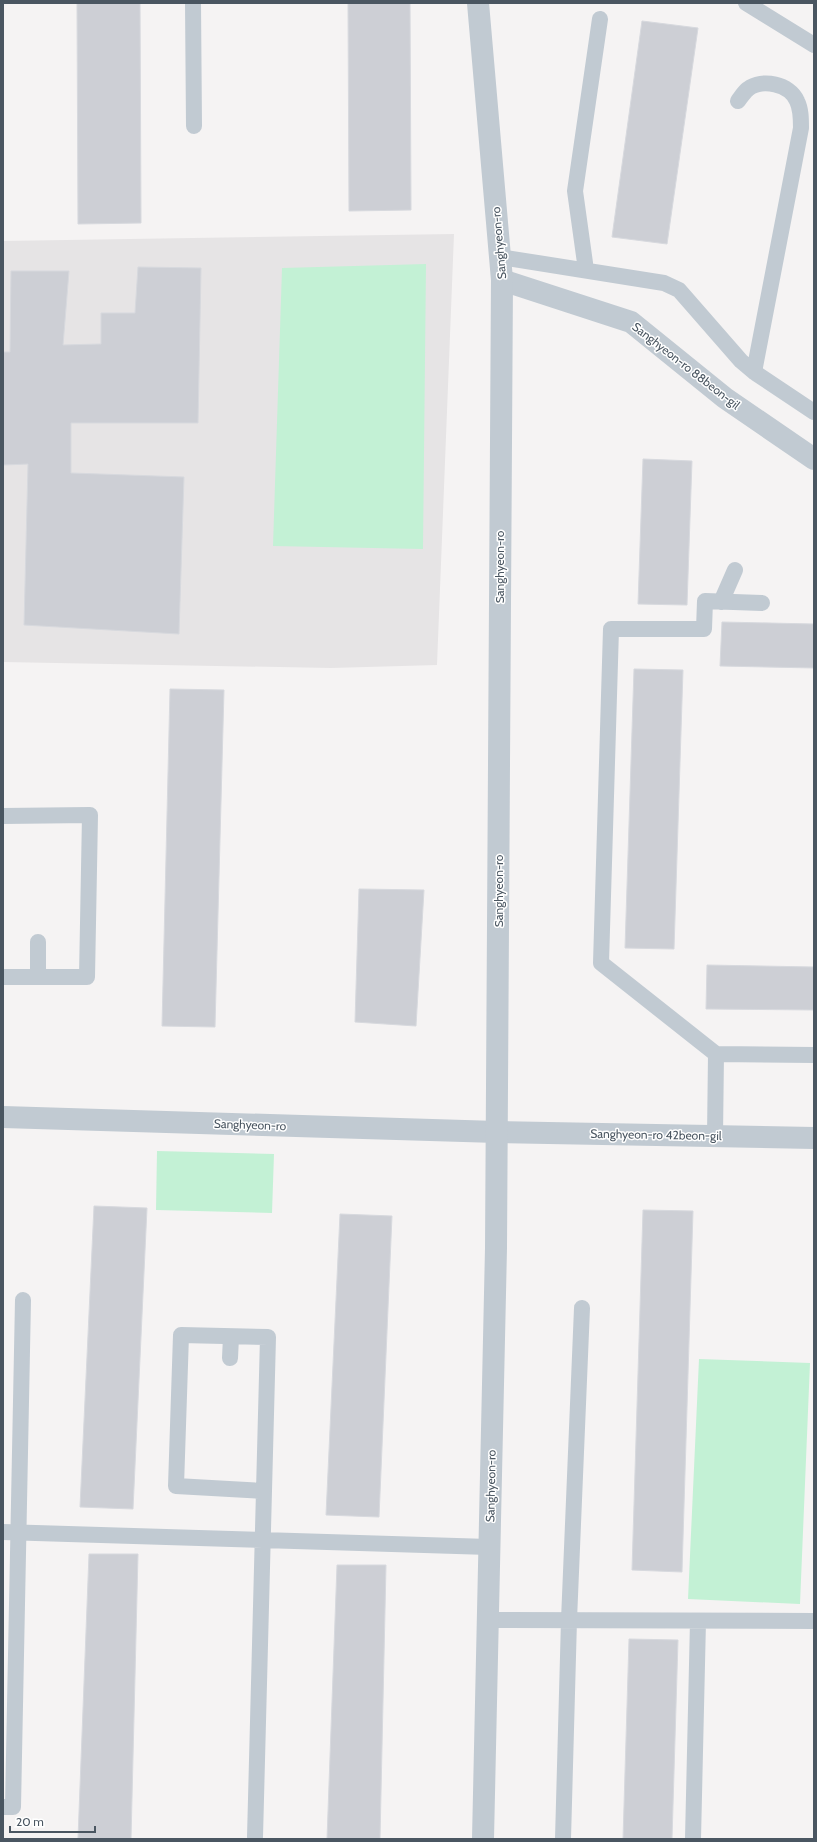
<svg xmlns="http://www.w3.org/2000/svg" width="817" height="1842" font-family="Cabin,sans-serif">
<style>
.education{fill:#e6e4e5}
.green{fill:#c3f1d5}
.building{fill:#cdcfd5;stroke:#d7d9de}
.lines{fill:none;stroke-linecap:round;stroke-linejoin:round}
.service{stroke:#c1cad2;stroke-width:16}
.minor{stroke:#c1cad2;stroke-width:22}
.tertiary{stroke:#c1cad2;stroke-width:22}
.labels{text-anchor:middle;stroke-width:3;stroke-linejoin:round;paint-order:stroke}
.street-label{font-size:12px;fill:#4a5661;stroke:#fff}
</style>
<rect width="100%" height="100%" fill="#f5f3f3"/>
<!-- education -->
<path class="education" d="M454,234L437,665L331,668L3,662V241Z"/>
<!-- green -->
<path class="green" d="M426,264L423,549L273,546L282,268Z
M157,1151L274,1154L272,1213L156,1210Z
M699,1359L810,1363L800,1604L688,1599Z"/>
<!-- building -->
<path class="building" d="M77,3H140L141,223L78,224Z
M348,3H410L411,210L349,211Z
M642,21L698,28L667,244L612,237Z
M138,267L201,268L198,423H71V473L184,477L179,634L24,625L28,464L3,465V352H10L11,271H69L63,345L101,344V313H135Z
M643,459L692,461L687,605L638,604Z
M722,622L814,624V668L720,666Z
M634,669L683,670L674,949L625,948Z
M170,689L224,690L215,1027L162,1026Z
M359,889L424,890L416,1026L355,1022Z
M707,965L814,967V1010L706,1009Z
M94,1206L147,1208L133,1509L80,1507Z
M643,1210L693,1211L682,1572L632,1570Z
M340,1214L392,1216L379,1517L326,1515Z
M89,1554H138L131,1839L78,1838Z
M337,1565H386L380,1839H327Z
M629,1639L678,1640L672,1839H623Z"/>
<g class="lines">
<!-- service -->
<path class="service" d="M193,3L194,126
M746,3L814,45
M738,101C741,97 744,92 748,89C762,78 790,84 797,101C801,109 801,119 801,128L754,372
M500,257L664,283L679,290L741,361L754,372L814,412
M586,270L575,191L600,19
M721,602L735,570
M762,603L705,601L704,629H611L601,963L716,1054L814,1055
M3,816L90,815L87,977H3
M38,942V977
M715,1136L716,1054
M230,1358L231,1337
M3,1532L489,1547
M488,1620L814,1621
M3,1807H13L23,1300
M255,1837L268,1337L181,1335L176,1486L263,1491
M563,1839L569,1620L582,1308
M693,1839L698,1621"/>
<!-- minor -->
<path class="minor" d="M502,280L631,322L725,398L814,459
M3,1117L497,1132L814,1138"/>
<!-- tertiary -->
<path class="tertiary" d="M478,3L502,280L496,1248L483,1839"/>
</g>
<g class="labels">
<!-- street labels -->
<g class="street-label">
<text transform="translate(499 243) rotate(-95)" y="4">Sanghyeon-ro</text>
<text transform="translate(686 366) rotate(38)" y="4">Sanghyeon-ro 88beon-gil</text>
<text transform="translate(500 567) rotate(-90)" y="4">Sanghyeon-ro</text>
<text transform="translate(499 891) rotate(-90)" y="4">Sanghyeon-ro</text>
<text transform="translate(250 1125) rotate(2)" y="4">Sanghyeon-ro</text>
<text transform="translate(656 1135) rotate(1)" y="4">Sanghyeon-ro 42beon-gil</text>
<text transform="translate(491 1486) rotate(-89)" y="4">Sanghyeon-ro</text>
</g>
</g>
<!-- border -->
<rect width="817" height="1842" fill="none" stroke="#4a5661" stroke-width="8"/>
<!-- scale -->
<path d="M10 1826v6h85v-6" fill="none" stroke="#4a5661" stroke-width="2"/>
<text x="16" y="1826" font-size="12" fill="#4a5661" stroke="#ffffff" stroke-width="3" paint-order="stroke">20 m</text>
</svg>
